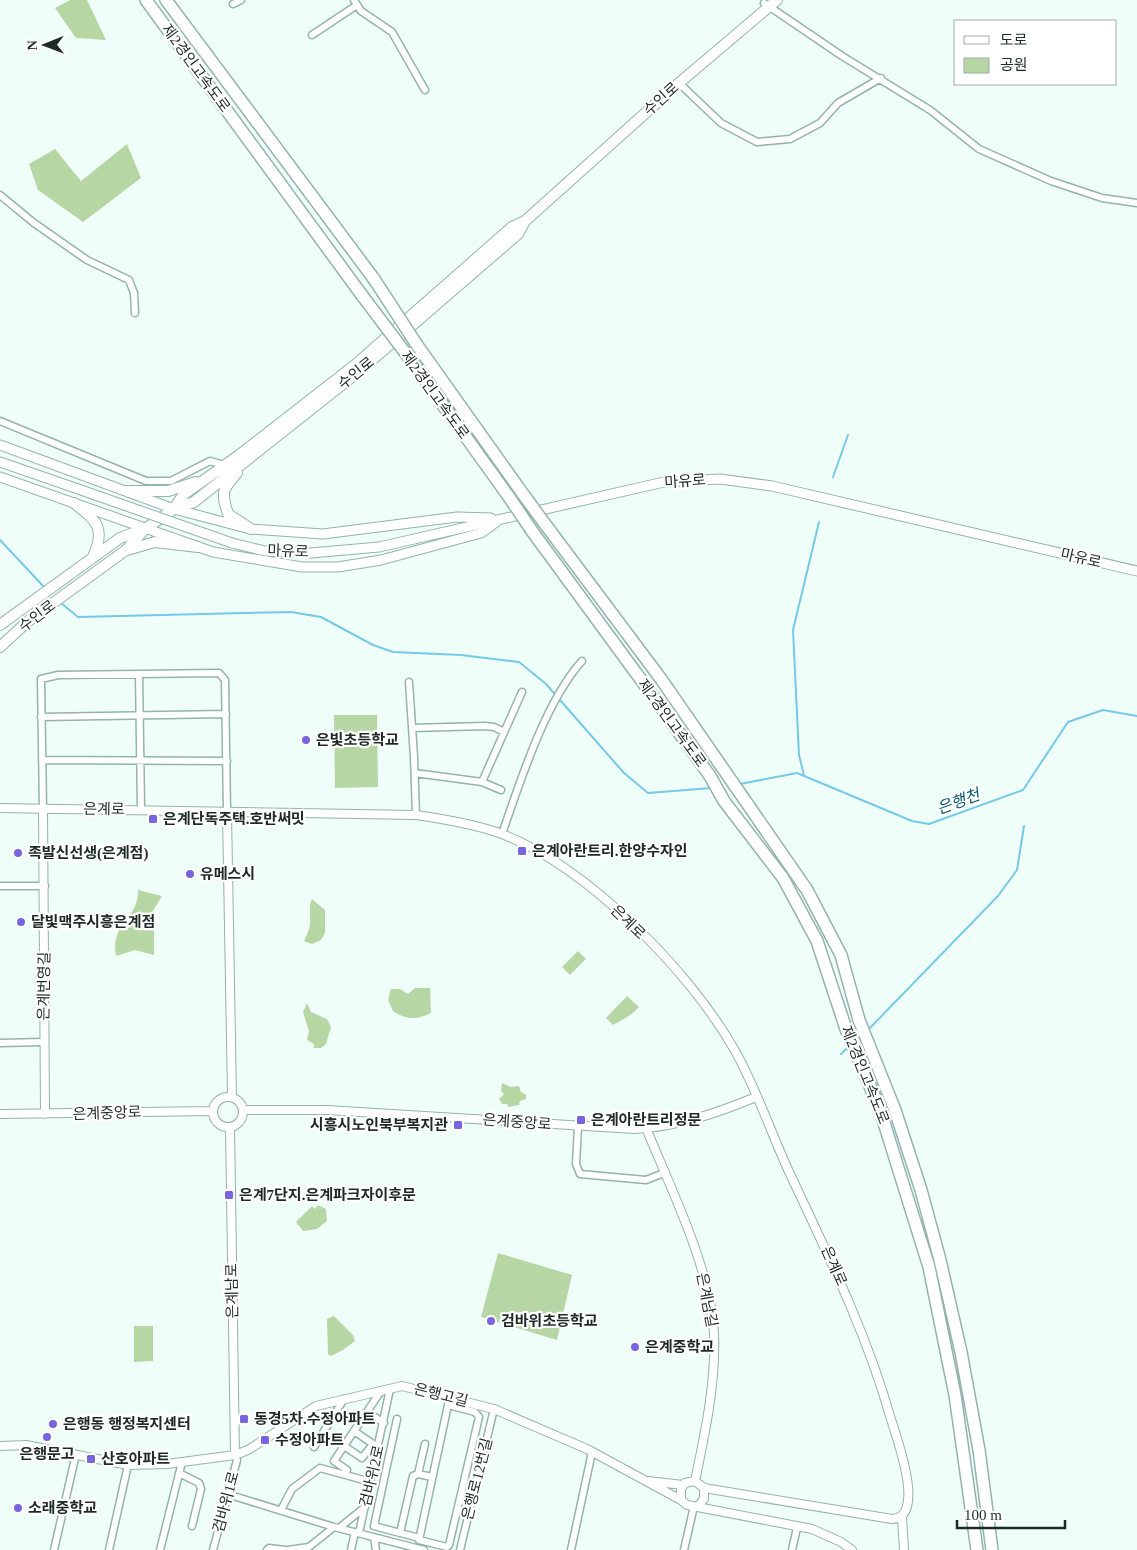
<svg xmlns="http://www.w3.org/2000/svg" width="1137" height="1550" font-family="'Times New Roman','Noto Sans KR',serif">
<style>
.green{fill:#b6d7a3}
.lines{fill:none;stroke-linecap:round;stroke-linejoin:round}
.stream{stroke:#74cae7;stroke-width:2}
.minor-casing{stroke:#92b4ab;stroke-width:9}
.tertiary-casing{stroke:#92b4ab;stroke-width:10}
.secondary-casing{stroke:#92b4ab;stroke-width:11}
.primary-casing{stroke:#92b4ab;stroke-width:12}
.motorway-casing{stroke:#92b4ab;stroke-width:14}
.minor{stroke:#fff;stroke-width:6}
.tertiary{stroke:#fff;stroke-width:8}
.secondary{stroke:#fff;stroke-width:9}
.primary{stroke:#fff;stroke-width:10}
.motorway{stroke:#fff;stroke-width:11}
.secondary-bridge-casing{stroke:#92b4ab;stroke-width:11;stroke-linecap:butt}
.motorway-bridge-casing{stroke:#92b4ab;stroke-width:14;stroke-linecap:butt}
.secondary-bridge{stroke:#fff;stroke-width:9}
.motorway-bridge{stroke:#fff;stroke-width:11}
.poi-dot{fill:#7765e0;stroke:#fff;stroke-width:2}
.labels{text-anchor:middle;stroke-width:4.5;stroke-linejoin:round;paint-order:stroke}
.street-label{font-size:15px;fill:#1d2b27;stroke:#fff}
.poi-label{font-size:15px;font-weight:bold;fill:#1d2b27;stroke:#fff;text-anchor:start}
.water-label{font-size:16px;font-style:italic;fill:#085468;stroke:#fff}
</style>
<rect width="100%" height="100%" fill="#f0fefa"/>
<!-- green -->
<path class="green" d="M70,0H87L106,40L76,38L55,8Z
M127,144L141,178L83,222L38,190L29,164L55,149L81,181Z
M334,715H377L378,787L335,788Z
M138,890L162,896L149,917L154,931V955L135,950L116,956C110,922 139,919 138,890Z
M312,899L325,910V933L321,940L312,944L304,941C306,936 309,931 310,925C311,916 308,908 312,899Z
M578,951L586,959L570,975L562,967Z
M415,988H430L431,1013C418,1020 405,1020 393,1011L388,1000L391,989H400L408,994Z
M627,996L639,1007C631,1016 622,1020 613,1025L606,1018Z
M307,1003L311,1012L327,1019L331,1027L326,1044L321,1048H314V1044L307,1040L309,1031L303,1012Z
M502,1083L511,1087L519,1086L521,1092L526,1095V1099L520,1101L519,1105L508,1107L507,1104H502L499,1099L504,1094L501,1091Z
M318,1205L326,1209L327,1221L317,1229L303,1231L296,1222L312,1206L315,1209Z
M498,1253L572,1275L557,1340L481,1317Z
M334,1316L353,1335L355,1341L343,1350L331,1356L328,1354L327,1319Z
M134,1326H153V1361L134,1362Z"/>
<g class="lines">
<!-- stream -->
<path class="stream" d="M833,477L848,435
M0,540L45,588
M61,603L78,617L291,612L321,617L373,645L393,652L461,655L519,662L546,684L624,773L648,793L711,788
M804,775L799,755L793,630L819,522
M740,784L797,773L912,821L929,824L1023,790L1068,722L1103,710L1137,716
M867,1031L998,896L1017,870L1024,826
M841,1054L848,1047"/>
<defs>
<path id="minor" d="M354,0L361,11L392,32L425,90
M764,3L842,56L930,110L979,149L1051,181L1102,198L1137,203
M233,4L241,0
M312,35L357,5
M679,83L721,123L757,142L790,139L820,123L838,103L881,78
M0,195L34,223L87,260L129,280L134,293L135,313
M0,421L146,481H171L210,461L224,465
M139,674L141,809
M409,682L414,757L416,815
M41,717L226,714
M412,728L485,726L494,727L504,732
M42,760L227,761
M415,773L482,782L501,790
M482,782L522,692
M43,809L41,679L58,675L219,673L225,680L227,813
M502,834C520,782 545,702 582,661
M0,886H45
M0,1043L43,1042
M578,1127L576,1164L580,1174L646,1180L664,1173
M448,1405L475,1412L479,1417L449,1545L447,1547L419,1540L448,1405L450,1397
M367,1412L384,1423
M397,1419L374,1526L419,1538
M354,1431L381,1391
M425,1444L418,1474L432,1477
M344,1446L362,1458L373,1444
M314,1447L344,1399
M347,1470L334,1461L354,1431L379,1448
M179,1473L199,1483L201,1489L192,1526
M227,1494L334,1527L424,1550
M281,1510L292,1489L320,1468L371,1482
M339,1528L365,1507
M359,1533L390,1389
M400,1533L413,1476L418,1474
M374,1537L376,1550
M54,1550L76,1454
M109,1550L128,1465
M160,1550L182,1462
M213,1550L237,1460L235,1455
M267,1550L269,1548L285,1550
M288,1550L309,1547L334,1527
M351,1550L355,1532
M460,1550L494,1409
M571,1550L592,1452
M684,1550L694,1506
M792,1550L797,1528"/>
<path id="tertiary" d="M0,808L416,815C444,819 475,824 502,834C587,867 689,970 734,1049C757,1089 771,1134 791,1176C828,1255 866,1332 890,1416C896,1436 927,1518 892,1519L704,1488
M43,809L45,1114
M227,813L232,1097
M213 1112a15 15 0 1 1 30 0a15 15 0 1 1-30 0Z
M244,1110H327L635,1129C677,1127 717,1113 756,1097
M0,1114L213,1111
M230,1127L235,1455
M646,1128C671,1189 711,1269 714,1334C716,1383 705,1433 695,1481
M0,1446L26,1445L128,1465L167,1464L235,1455L248,1450L316,1406L402,1386L494,1409L587,1449L681,1500
M648,1481L683,1485
M698,1506L704,1499V1488L695,1481L685,1483L681,1489V1500L687,1505L812,1529L841,1542L852,1550
M902,1517L904,1550"/>
<path id="secondary" d="M0,445L174,509L250,529L323,534L457,517L491,518
M0,462L81,490
M0,477L213,552L302,567H338L381,560L481,533L496,522
M232,543L265,551L311,553L379,547L664,482L720,479L772,486L1137,571"/>
<path id="primary" d="M237,473C222,490 221,492 228,514L251,529
M128,491H168L196,482
M74,503C97,521 106,528 93,557
M174,509L183,495L238,456L355,365L512,227L525,221
M127,550L155,542L198,547
M0,625L120,538L144,529
M0,647L27,622L126,550L145,529L174,509L194,502L358,372L518,234L525,221L679,83L777,0"/>
<path id="motorway" d="M146,0L361,294
M166,0L374,279
M417,345L523,494
M407,355L509,497
M545,524L661,679L807,890L841,955L859,1020L895,1110L921,1190L940,1260L961,1352L979,1450L992,1550
M532,531L650,692L710,776L724,801L783,878L817,941L846,1029L880,1110L929,1267L955,1395L977,1550"/>
</defs>
<!-- minor casing -->
<use href="#minor" class="minor-casing"/>
<!-- tertiary casing -->
<use href="#tertiary" class="tertiary-casing"/>
<!-- secondary casing -->
<use href="#secondary" class="secondary-casing"/>
<!-- primary casing -->
<use href="#primary" class="primary-casing"/>
<!-- motorway casing -->
<use href="#motorway" class="motorway-casing"/>
<!-- minor -->
<use href="#minor" class="minor"/>
<!-- tertiary -->
<use href="#tertiary" class="tertiary"/>
<!-- secondary -->
<use href="#secondary" class="secondary"/>
<!-- primary -->
<use href="#primary" class="primary"/>
<!-- motorway -->
<use href="#motorway" class="motorway"/>
<defs>
<path id="secondary-bridge" d="M81,490L232,543"/>
<path id="motorway-bridge" d="M374,279L417,345
M361,294L407,355
M523,494L545,524
M509,497L532,531"/>
</defs>
<!-- secondary-bridge casing -->
<use href="#secondary-bridge" class="secondary-bridge-casing"/>
<!-- motorway-bridge casing -->
<use href="#motorway-bridge" class="motorway-bridge-casing"/>
<!-- secondary-bridge -->
<use href="#secondary-bridge" class="secondary-bridge"/>
<!-- motorway-bridge -->
<use href="#motorway-bridge" class="motorway-bridge"/>
</g>
<!-- markers -->
<g class="poi-dot">
<circle cx="306" cy="740" r="5"/>
<rect x="148" y="814" width="10" height="10" rx="2.5"/>
<rect x="517" y="846" width="10" height="10" rx="2.5"/>
<circle cx="18" cy="853" r="5"/>
<circle cx="190" cy="874" r="5"/>
<circle cx="21" cy="922" r="5"/>
<rect x="576" y="1115" width="10" height="10" rx="2.5"/>
<rect x="453" y="1120" width="10" height="10" rx="2.5"/>
<rect x="224" y="1190" width="10" height="10" rx="2.5"/>
<circle cx="491" cy="1321" r="5"/>
<circle cx="635" cy="1347" r="5"/>
<rect x="239" y="1414" width="10" height="10" rx="2.5"/>
<circle cx="53" cy="1424" r="5"/>
<circle cx="47" cy="1437" r="5"/>
<rect x="260" y="1435" width="10" height="10" rx="2.5"/>
<rect x="86" y="1454" width="10" height="10" rx="2.5"/>
<circle cx="18" cy="1508" r="5"/>
</g>
<g class="labels">
<!-- street labels -->
<g class="street-label">
<text transform="translate(196 68) rotate(54)" y="5">제2경인고속도로</text>
<text transform="translate(661 99) rotate(-42)" y="5">수인로</text>
<text transform="translate(356 373) rotate(-39)" y="5">수인로</text>
<text transform="translate(435 395) rotate(54)" y="5">제2경인고속도로</text>
<text transform="translate(685 481) rotate(-4)" y="5">마유로</text>
<text transform="translate(288 551) rotate(2)" y="5">마유로</text>
<text transform="translate(1081 558) rotate(13)" y="5">마유로</text>
<text transform="translate(37 616) rotate(-37)" y="5">수인로</text>
<text transform="translate(672 723) rotate(54)" y="5">제2경인고속도로</text>
<text transform="translate(104 809) rotate(1)" y="5">은계로</text>
<text transform="translate(628 922) rotate(44)" y="5">은계로</text>
<text transform="translate(44 986) rotate(-89)" y="5">은계번영길</text>
<text transform="translate(865 1075) rotate(68)" y="5">제2경인고속도로</text>
<text transform="translate(107 1113) rotate(-2)" y="5">은계중앙로</text>
<text transform="translate(517 1122) rotate(4)" y="5">은계중앙로</text>
<text transform="translate(834 1266) rotate(66)" y="5">은계로</text>
<text transform="translate(232 1291) rotate(-91)" y="5">은계남로</text>
<text transform="translate(707 1300) rotate(79)" y="5">은계남길</text>
<text transform="translate(441 1395) rotate(14)" y="5">은행고길</text>
<text transform="translate(372 1476) rotate(-77)" y="5">검바위2로</text>
<text transform="translate(477 1479) rotate(-76)" y="5">은행로12번길</text>
<text transform="translate(226 1502) rotate(-75)" y="5">검바위1로</text>
</g>
<!-- poi labels -->
<g class="poi-label">
<text x="316" y="745">은빛초등학교</text>
<text x="163" y="824">은계단독주택.호반써밋</text>
<text x="532" y="856">은계아란트리.한양수자인</text>
<text x="28" y="858">족발신선생(은계점)</text>
<text x="200" y="879">유메스시</text>
<text x="31" y="927">달빛맥주시흥은계점</text>
<text x="591" y="1125">은계아란트리정문</text>
<text x="448" y="1130" text-anchor="end">시흥시노인북부복지관</text>
<text x="239" y="1200">은계7단지.은계파크자이후문</text>
<text x="501" y="1326">검바위초등학교</text>
<text x="645" y="1352">은계중학교</text>
<text x="254" y="1424">동경5차.수정아파트</text>
<text x="63" y="1429">은행동 행정복지센터</text>
<text x="275" y="1445">수정아파트</text>
<text x="47" y="1459" text-anchor="middle">은행문고</text>
<text x="101" y="1464">산호아파트</text>
<text x="28" y="1513">소래중학교</text>
</g>
<!-- water labels -->
<g class="water-label">
<text transform="translate(958 801) rotate(-20)" y="6">은행천</text>
</g>
</g>
<!-- legend -->
<rect x="954" y="20" width="162" height="65" fill="#ffffff" stroke="#a5aaa9"/>
<rect x="964" y="36" width="25" height="8" fill="#ffffff" stroke="#a5aaa9"/>
<text x="1000" y="45" font-size="15" fill="#1d2b27">도로</text>
<rect x="964" y="58" width="25" height="15" fill="#b6d7a3" stroke="#a5aaa9"/>
<text x="1000" y="70" font-size="15" fill="#1d2b27">공원</text>
<!-- north arrow -->
<g transform="translate(45 45) rotate(269)" stroke="#ffffff" stroke-width="4" paint-order="stroke">
<path d="M0-4L9 19L0 12L-9 19Z" fill="#1d2b27"/>
<text y="-8" font-size="14" font-weight="bold" text-anchor="middle" fill="#1d2b27">N</text>
</g>
<!-- scale -->
<path d="M957 1520v8h108v-8" fill="none" stroke="#1d2b27" stroke-width="2.5"/>
<text x="964" y="1520" font-size="15" fill="#1d2b27" stroke="#ffffff" stroke-width="4" paint-order="stroke">100 m</text>
</svg>
